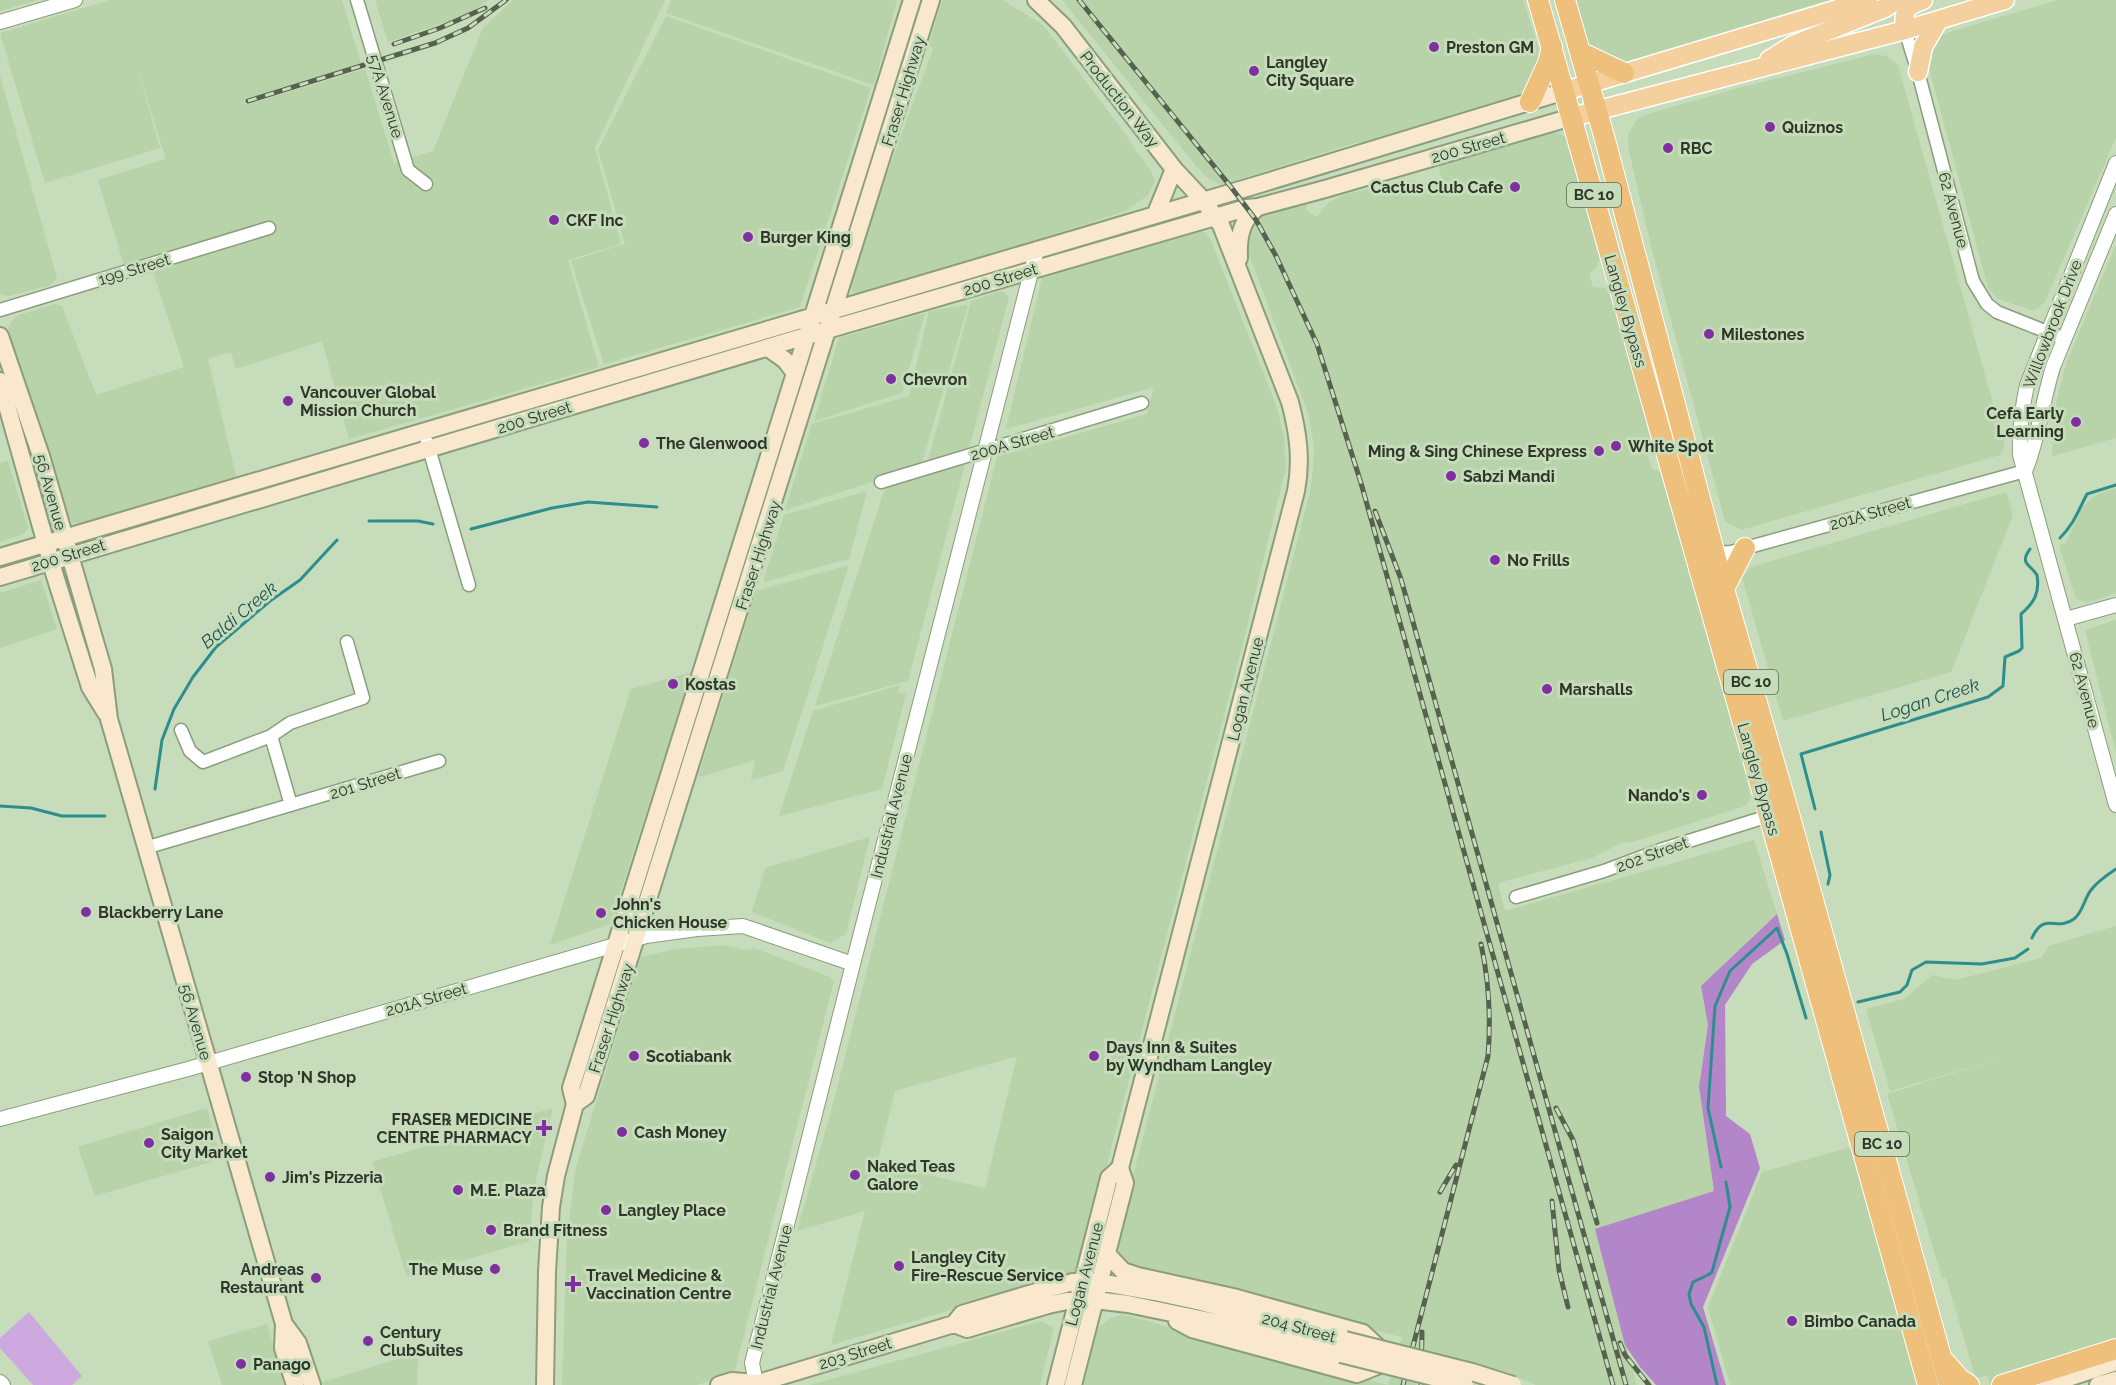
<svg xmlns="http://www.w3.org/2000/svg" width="2116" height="1385" font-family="Raleway,sans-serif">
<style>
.built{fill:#b8d2aa;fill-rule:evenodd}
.green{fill:#cda9df}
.forest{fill:#b386c9}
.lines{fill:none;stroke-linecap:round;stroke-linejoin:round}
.stream{stroke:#2e8e8d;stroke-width:3}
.minor-casing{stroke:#8a9e7e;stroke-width:15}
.tertiary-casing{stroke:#8a9e7e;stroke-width:16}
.secondary-casing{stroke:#8a9e7e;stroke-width:20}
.primary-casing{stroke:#fff;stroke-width:21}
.trunk-casing{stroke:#fff;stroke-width:22}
.minor{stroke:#fff;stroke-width:12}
.tertiary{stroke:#fff;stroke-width:14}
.secondary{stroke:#f9e8ce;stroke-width:16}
.primary{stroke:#f3d09d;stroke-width:18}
.trunk{stroke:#efc07c;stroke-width:20}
.rail-casing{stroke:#56624f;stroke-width:5}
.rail{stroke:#c6dcba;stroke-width:3;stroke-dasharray:9;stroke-linecap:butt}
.secondary-bridge-casing{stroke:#8a9e7e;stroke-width:20;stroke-linecap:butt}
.secondary-bridge{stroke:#f9e8ce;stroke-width:16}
.poi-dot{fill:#7f2f9f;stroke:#c6dcba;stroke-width:2}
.labels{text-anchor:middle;stroke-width:6;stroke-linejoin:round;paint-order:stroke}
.shield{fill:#c6dcba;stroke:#5c6854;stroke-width:1.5}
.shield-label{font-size:15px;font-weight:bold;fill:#2e3729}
.poi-label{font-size:16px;font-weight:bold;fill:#2e3729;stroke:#c6dcba;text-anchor:start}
.street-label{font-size:16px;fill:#2e3729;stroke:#c6dcba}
.water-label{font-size:18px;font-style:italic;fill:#1d5252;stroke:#c6dcba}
</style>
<rect width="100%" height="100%" fill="#c6dcba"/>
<!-- built -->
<path class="built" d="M0,0H38L0,11Z
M110,0H342L361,63L244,99L245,105L365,69L394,163L433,151L483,28L513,0H665L595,148L621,244L568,260L599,367L349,439L322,341L236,369L231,352L208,359L237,480L83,524L74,523L68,519L7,333L8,328L14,318L19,315L55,304L62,306L96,395L184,367L151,265L126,272L98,180L166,159L135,61L160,148L45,183L0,33Z
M375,0H489L468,14L388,42Z
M671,0H897L874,85L666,13Z
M942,0H1003L1043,25L1118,124L1152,173L1155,182L1148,195L1126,211L858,296L851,290L853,276L875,207L933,49L929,44Z
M1062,0H1523L1541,56L1527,91L1512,101L1361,147L1358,142L1220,185L1206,177L1197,167Z
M1576,0H1829L1626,63L1595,54L1589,44Z
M2058,0H2116V137L2045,302L2034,311L1998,299L1988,288L1927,60L1932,47L1943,34Z
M666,16L871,88L800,307L604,364L571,261L625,244L598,150Z
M1874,54L1886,56L1898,65L2005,446L2000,455L1741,530L1725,521L1652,250L1628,147V135L1638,118L1651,113L1735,89Z
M0,75L57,278L50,285L9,296L0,294Z
M1549,133H1558L1566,137L1570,145L1599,258L1597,267L1589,274L1593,287L1605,288L1616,305L1632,361L1651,443L1648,455L1652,469L1662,472L1719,672L1749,789L1750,799L1746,805L1742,807L1633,842L1621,843L1592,858L1498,883L1505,911L1754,840L1777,914L1701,986L1708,1025L1699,1087L1714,1191L1595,1230L1637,1385H1536L1502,1371L1425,1353L1416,1385H1388L1402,1337L1135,1272L1118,1256L1116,1250V1242L1310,492L1313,469L1314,445L1308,413L1248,252L1245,237L1258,216L1265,213L1307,203L1306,210L1317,217L1328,203L1343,195L1409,180L1419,181L1428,187L1443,183L1439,168L1440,165Z
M1195,229L1203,231L1211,240L1277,408L1284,437L1286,467L1245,635L1080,1268L1074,1274L831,1345L865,1211L797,1231L832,1108L997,457L1147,414L1154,387L1006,429L1042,278L1044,273ZM1017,1056L985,1188L877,1163L895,1091Z
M2116,244V438L2052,456L2054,411L2066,364Z
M1002,291L1009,297L908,681L815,706L886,485L925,472L971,301Z
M968,305L921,466L785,510L812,424L909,396L929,311Z
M925,313L902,393L814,421L839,338Z
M8,461L28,528L24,534L0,542V463Z
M2116,488V593L2087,603L2076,599L2059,545L2066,543L2081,508L2096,495Z
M867,491L849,559L763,582L784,515Z
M2006,492L2013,515L1951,672L1783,721L1742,577L1751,567Z
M849,565L783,771L751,780L755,760L707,775L698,777L756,591Z
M41,580L57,629L0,648V593Z
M2116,620V753L2085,630Z
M692,672L610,924L550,945L631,689Z
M900,685L898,692L906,694L882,789L779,816L813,711Z
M870,837L846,934L830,943L752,912L765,868Z
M2116,926V1341L1990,1384L1987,1375L1976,1379L1946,1278H1942L1887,1094L2018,1053L1890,1091L1866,1009L1904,999L1932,975L1956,980L2041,958L2049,946Z
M723,945L745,950L754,948L830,977L834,981L734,1374L696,1385H562L567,1236L576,1167L641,957L675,949Z
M207,1108L221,1159L95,1196L78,1147Z
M553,1108L537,1175L532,1206L530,1241L407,1277L372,1162Z
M1851,1147L1918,1385H1730L1708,1307L1762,1172Z
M1123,1314L1186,1332L1388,1385H1083L1098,1328L1111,1318Z
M1041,1321L1054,1328L1040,1385H810Z
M267,1324L285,1385H222L208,1341Z
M418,1353L417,1385H323L322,1382Z"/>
<!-- green -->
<path class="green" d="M29,1312L82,1376L72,1385H33L0,1348V1338Z"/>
<!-- forest -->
<path class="forest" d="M1777,914L1785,940L1752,964L1725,1005L1726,1116L1750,1134L1760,1168L1703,1307L1726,1385H1656L1640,1367L1625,1345L1595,1229L1714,1191L1699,1087L1708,1025L1701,986Z"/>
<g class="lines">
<!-- stream -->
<path class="stream" d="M369,521H418L433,524
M471,529L552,508L588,502L657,507
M2060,538C2074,524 2078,511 2087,494L2116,485
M155,789L162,740L174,709L193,677L216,647L270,601L300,580L337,540
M0,806L31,808L62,816H105
M1815,809L1801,754L1988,697L2003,686L2005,657L2019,651L2022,648L2021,614C2034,603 2040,593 2037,575C2030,564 2019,564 2030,549
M1821,832L1830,875L1828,884
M2032,938C2044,911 2056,932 2074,919C2083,912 2084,899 2091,890C2097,882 2107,875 2116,869
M1858,1002L1900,992L1907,985L1912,970L1926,962L1982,964L2015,958L2028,949
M1721,1167L1708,1108L1715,1006L1730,971L1777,928L1787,954L1806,1018
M1717,1385L1704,1327L1691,1304L1689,1294L1693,1282L1708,1275L1712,1272L1730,1207L1726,1182"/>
<defs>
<path id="minor" d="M357,0L408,170L426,184
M1905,30L1918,72L1973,281L1987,304L1997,312L2065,339
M0,310L269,228
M427,442L469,585
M881,482L1142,403
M1715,553L1731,552L2025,471
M181,730L190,751L203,762L271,736L290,723L363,698L347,642
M271,736L291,805
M145,848L439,761
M1516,897L1604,871L1660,850L1775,814"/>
<path id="tertiary" d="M0,22L75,0
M2116,163L2027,385C2022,408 2019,431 2020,455L2116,805
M2025,471C2039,438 2042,402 2053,367L2116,214
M2066,619L2116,605
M0,1119L188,1069L646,936L697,929L743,926L853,964
M0,1382L3,1385
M756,1383L752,1363L853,964L1037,249"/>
<path id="secondary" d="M1036,0L1063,26L1174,169L1203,200L1221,225L1290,402C1298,432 1302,460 1296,491L1120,1168L1125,1183L1073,1385
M1156,213L1174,169
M1239,258C1238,237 1241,220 1258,207
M0,336L41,456L103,669L109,719L284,1324L283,1348L295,1385
M768,348L785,360L795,373
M0,381L55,576L90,687L106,713
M0,557L1260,184L1565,91
M0,577L789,341L1246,208L1258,207L1325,189L1572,117
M575,1104L586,1096L931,0
M1107,1254L1123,1271L1138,1276L1233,1297L1363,1333L1392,1360L1357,1374L1192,1329L1177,1321
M284,1324L298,1343L312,1385
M954,1324L962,1314L1029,1294L1073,1282H1099L1155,1292L1201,1302L1345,1340
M545,1385L547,1272L551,1207L556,1176L575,1104L571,1088L912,0
M719,1385L732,1381L756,1383
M752,1385L954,1324L967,1329L1048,1305L1067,1301L1095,1300L1128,1304L1253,1330L1341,1354
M1056,1385L1109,1178L1120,1168
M2047,1385L2116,1362
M2098,1385L2116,1380"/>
<path id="primary" d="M1905,30C1903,11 1905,6 1923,0
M1769,60L1793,45L1885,8L1896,0
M1918,72L1923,47L1938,21
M1565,91L1868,0
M1572,117L1905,30L2005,0"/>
<path id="trunk" d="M1538,0L1761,787L1928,1385
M1565,0L1604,136L1724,589L1788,810L1949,1385
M1580,52L1624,73
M1530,102L1548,63L1552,46
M1724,589L1745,548
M1945,1362L1960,1379L1969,1385
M2002,1385L2116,1349"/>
</defs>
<!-- minor casing -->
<use href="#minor" class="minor-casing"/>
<!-- tertiary casing -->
<use href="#tertiary" class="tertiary-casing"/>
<!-- secondary casing -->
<use href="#secondary" class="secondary-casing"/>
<!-- primary casing -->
<use href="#primary" class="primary-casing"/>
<!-- trunk casing -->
<use href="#trunk" class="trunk-casing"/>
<!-- minor -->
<use href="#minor" class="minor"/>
<!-- tertiary -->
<use href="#tertiary" class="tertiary"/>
<!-- secondary -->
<use href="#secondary" class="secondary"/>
<!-- primary -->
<use href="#primary" class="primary"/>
<!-- trunk -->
<use href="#trunk" class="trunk"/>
<defs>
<path id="rail" d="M1079,0L1231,187L1256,220L1276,256L1317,344L1361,483L1613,1385
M394,44L440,28L485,8
M248,101L435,43L468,28L506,0
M1375,511L1401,579L1626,1385
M1556,1108L1573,1140L1597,1223
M1440,1192L1456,1165
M1552,1201L1559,1270L1568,1307
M1620,1343L1625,1355L1649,1385
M1403,1385L1488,1056C1491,1018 1489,981 1481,944
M1421,1385L1422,1332"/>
</defs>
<!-- rail casing -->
<use href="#rail" class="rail-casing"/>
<!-- rail -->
<use href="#rail" class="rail"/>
<defs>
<path id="secondary-bridge" d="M1345,1340L1472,1372L1513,1385
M1341,1354L1465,1385"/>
</defs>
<!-- secondary-bridge casing -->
<use href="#secondary-bridge" class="secondary-bridge-casing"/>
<!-- secondary-bridge -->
<use href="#secondary-bridge" class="secondary-bridge"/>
</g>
<!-- markers -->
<g class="poi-dot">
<circle cx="1434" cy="47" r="6"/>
<circle cx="1254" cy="71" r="6"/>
<circle cx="1770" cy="127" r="6"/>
<circle cx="1668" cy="148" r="6"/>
<circle cx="1515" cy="187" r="6"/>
<circle cx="554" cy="220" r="6"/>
<circle cx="748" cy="237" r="6"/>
<circle cx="1709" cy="334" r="6"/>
<circle cx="891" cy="379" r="6"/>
<circle cx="288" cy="401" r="6"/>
<circle cx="2076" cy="422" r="6"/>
<circle cx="644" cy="443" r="6"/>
<circle cx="1616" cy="446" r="6"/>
<circle cx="1599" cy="451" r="6"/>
<circle cx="1451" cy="476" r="6"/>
<circle cx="1495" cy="560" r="6"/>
<circle cx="673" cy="684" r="6"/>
<circle cx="1547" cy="689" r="6"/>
<circle cx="1702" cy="795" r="6"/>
<circle cx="86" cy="912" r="6"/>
<circle cx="601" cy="913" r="6"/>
<circle cx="634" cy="1056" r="6"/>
<circle cx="1094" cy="1056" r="6"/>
<circle cx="246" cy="1077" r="6"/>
<path d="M541 1119h6v6h6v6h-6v6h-6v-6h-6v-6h6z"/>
<circle cx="622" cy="1132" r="6"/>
<circle cx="149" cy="1143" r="6"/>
<circle cx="855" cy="1175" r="6"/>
<circle cx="270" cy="1177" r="6"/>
<circle cx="458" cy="1190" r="6"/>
<circle cx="606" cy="1210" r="6"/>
<circle cx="491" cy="1230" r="6"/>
<circle cx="899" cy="1266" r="6"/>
<circle cx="495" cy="1269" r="6"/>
<circle cx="316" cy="1278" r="6"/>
<path d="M570 1275h6v6h6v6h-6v6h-6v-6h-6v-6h6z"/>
<circle cx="1792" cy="1321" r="6"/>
<circle cx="368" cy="1341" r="6"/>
<circle cx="241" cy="1364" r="6"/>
</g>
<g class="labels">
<!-- shield labels -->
<g class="shield">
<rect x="1567" y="183" width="54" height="24" rx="4.5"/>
<rect x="1724" y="670" width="54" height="24" rx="4.5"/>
<rect x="1855" y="1132" width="54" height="24" rx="4.5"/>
</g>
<g class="shield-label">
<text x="1594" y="200">BC 10</text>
<text x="1751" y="687">BC 10</text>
<text x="1882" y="1149">BC 10</text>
</g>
<!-- poi labels -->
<g class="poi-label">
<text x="1446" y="53">Preston GM</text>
<text x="1266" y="68">Langley<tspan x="1266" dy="18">City Square</tspan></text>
<text x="1782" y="133">Quiznos</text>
<text x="1680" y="154">RBC</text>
<text x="1503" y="193" text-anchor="end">Cactus Club Cafe</text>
<text x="566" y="226">CKF Inc</text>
<text x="760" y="243">Burger King</text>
<text x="1721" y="340">Milestones</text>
<text x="903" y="385">Chevron</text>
<text x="300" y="398">Vancouver Global<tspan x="300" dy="18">Mission Church</tspan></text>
<text x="2064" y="419" text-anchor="end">Cefa Early<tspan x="2064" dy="18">Learning</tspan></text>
<text x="656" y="449">The Glenwood</text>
<text x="1628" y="452">White Spot</text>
<text x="1587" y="457" text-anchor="end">Ming &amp; Sing Chinese Express</text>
<text x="1463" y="482">Sabzi Mandi</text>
<text x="1507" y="566">No Frills</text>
<text x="685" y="690">Kostas</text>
<text x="1559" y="695">Marshalls</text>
<text x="1690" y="801" text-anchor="end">Nando's</text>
<text x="613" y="910">John's<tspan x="613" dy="18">Chicken House</tspan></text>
<text x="98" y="918">Blackberry Lane</text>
<text x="1106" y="1053">Days Inn &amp; Suites<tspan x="1106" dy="18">by Wyndham Langley</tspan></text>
<text x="646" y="1062">Scotiabank</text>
<text x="258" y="1083">Stop 'N Shop</text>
<text x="532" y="1125" text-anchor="end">FRASE℞ MEDICINE<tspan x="532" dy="18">CENTRE PHARMACY</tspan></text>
<text x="634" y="1138">Cash Money</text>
<text x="161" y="1140">Saigon<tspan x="161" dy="18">City Market</tspan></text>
<text x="867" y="1172">Naked Teas<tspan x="867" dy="18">Galore</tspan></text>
<text x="282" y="1183">Jim's Pizzeria</text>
<text x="470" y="1196">M.E. Plaza</text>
<text x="618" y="1216">Langley Place</text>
<text x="503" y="1236">Brand Fitness</text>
<text x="911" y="1263">Langley City<tspan x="911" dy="18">Fire-Rescue Service</tspan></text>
<text x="304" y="1275" text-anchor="end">Andreas<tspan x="304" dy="18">Restaurant</tspan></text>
<text x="483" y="1275" text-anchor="end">The Muse</text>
<text x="586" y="1281">Travel Medicine &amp;<tspan x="586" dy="18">Vaccination Centre</tspan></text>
<text x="1804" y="1327">Bimbo Canada</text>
<text x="380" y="1338">Century<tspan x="380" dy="18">ClubSuites</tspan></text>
<text x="253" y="1370">Panago</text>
</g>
<!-- street labels -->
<g class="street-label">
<text transform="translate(903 91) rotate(-73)" y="6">Fraser Highway</text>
<text transform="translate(386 96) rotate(73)" y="6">57A Avenue</text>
<text transform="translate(1120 99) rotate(52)" y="6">Production Way</text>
<text transform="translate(1468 147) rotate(-16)" y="6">200 Street</text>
<text transform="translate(1954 210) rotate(75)" y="6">62 Avenue</text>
<text transform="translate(134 269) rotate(-17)" y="6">199 Street</text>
<text transform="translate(1000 279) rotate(-17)" y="6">200 Street</text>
<text transform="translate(1626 311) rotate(74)" y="6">Langley Bypass</text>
<text transform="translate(2052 324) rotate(-69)" y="6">Willowbrook Drive</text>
<text transform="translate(534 417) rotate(-17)" y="6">200 Street</text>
<text transform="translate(1012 443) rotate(-16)" y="6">200A Street</text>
<text transform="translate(51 492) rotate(74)" y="6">56 Avenue</text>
<text transform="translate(1870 513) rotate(-16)" y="6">201A Street</text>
<text transform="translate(68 555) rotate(-17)" y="6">200 Street</text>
<text transform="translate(758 555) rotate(-72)" y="6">Fraser Highway</text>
<text transform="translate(1245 689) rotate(-76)" y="6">Logan Avenue</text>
<text transform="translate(2085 690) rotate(75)" y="6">62 Avenue</text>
<text transform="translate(1759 779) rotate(74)" y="6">Langley Bypass</text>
<text transform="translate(365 783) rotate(-17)" y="6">201 Street</text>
<text transform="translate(891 816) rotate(-76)" y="6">Industrial Avenue</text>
<text transform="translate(1652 854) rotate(-20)" y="6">202 Street</text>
<text transform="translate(426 999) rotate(-16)" y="6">201A Street</text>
<text transform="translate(611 1018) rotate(-72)" y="6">Fraser Highway</text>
<text transform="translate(196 1022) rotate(74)" y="6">56 Avenue</text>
<text transform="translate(1084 1274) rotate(-75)" y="6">Logan Avenue</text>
<text transform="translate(771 1287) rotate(-76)" y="6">Industrial Avenue</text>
<text transform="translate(1299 1327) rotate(15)" y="6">204 Street</text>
<text transform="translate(855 1353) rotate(-17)" y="6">203 Street</text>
</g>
<!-- water labels -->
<g class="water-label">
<text transform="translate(239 615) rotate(-40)" y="6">Baldi Creek</text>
<text transform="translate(1930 700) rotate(-18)" y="6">Logan Creek</text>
</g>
</g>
</svg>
